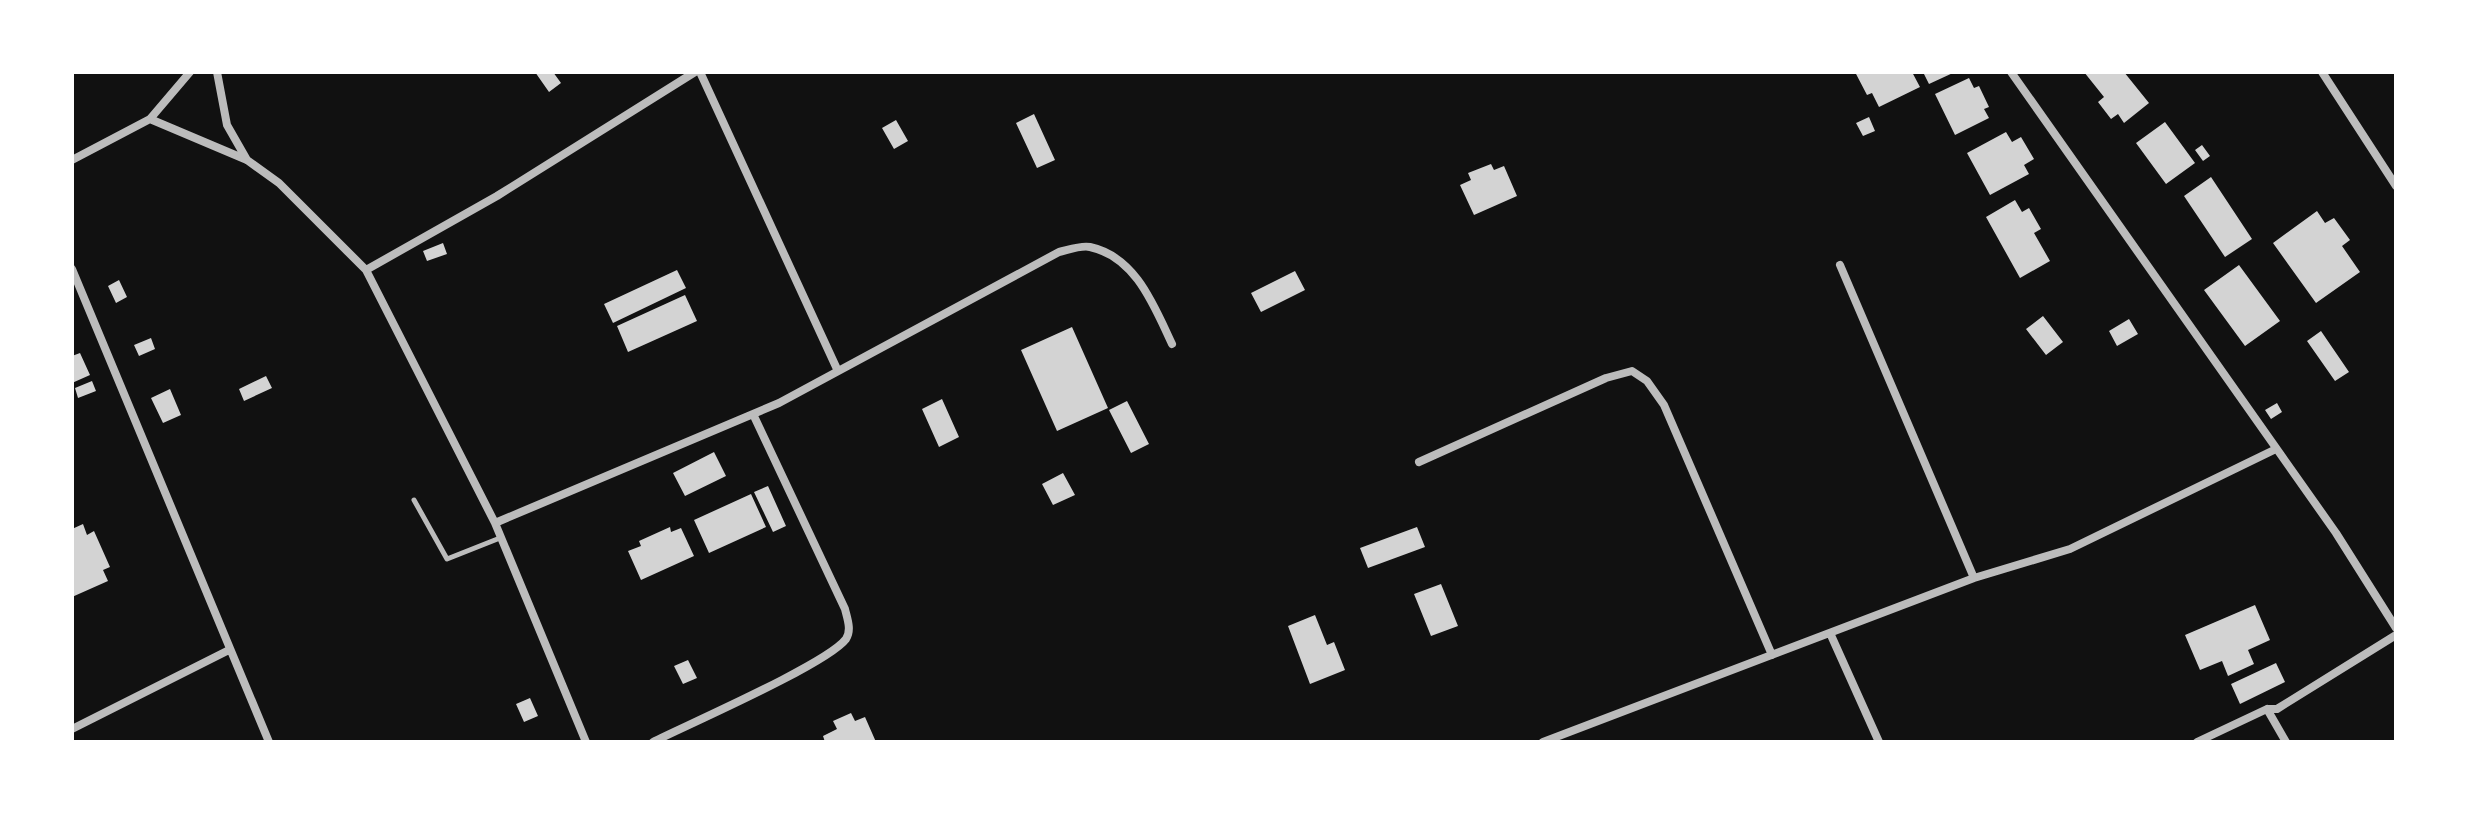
<svg xmlns="http://www.w3.org/2000/svg" width="2468" height="814" font-family="'Titillium Web',sans-serif">
<style>
.building{fill:#d3d3d3}
.lines{fill:none;stroke-linecap:round;stroke-linejoin:round}
.service{stroke:#bcbcbc;stroke-width:5}
.minor{stroke:#bcbcbc;stroke-width:8}
</style>
<rect width="100%" height="100%" fill="#111"/>
<!-- building -->
<path class="building" d="M535,72H553L561,83L549,92Z
M1855,72H1912L1920,87L1879,107L1872,93L1867,95Z
M1923,72H1955L1929,84Z
M2084,72H2124L2149,103L2124,123L2118,114L2111,119L2098,102L2104,97Z
M1969,78L1974,88L1979,86L1989,107L1984,109L1989,118L1955,135L1935,94Z
M1034,114L1055,160L1037,168L1016,123Z
M1869,117L1875,131L1863,136L1856,123Z
M896,120L908,141L894,149L882,128Z
M2165,122L2195,163L2166,184L2136,143Z
M2006,132L2012,142L2021,137L2034,159L2024,165L2029,174L1990,195L1967,153Z
M2202,145L2210,156L2203,161L2195,150Z
M1491,164L1494,170L1504,166L1517,196L1474,215L1460,185L1471,180L1468,173Z
M2211,177L2252,239L2225,257L2184,196Z
M2015,200L2022,212L2029,208L2041,229L2034,233L2050,261L2020,278L1986,217Z
M2317,211L2325,223L2334,218L2350,240L2342,246L2360,272L2316,303L2273,243Z
M443,243L447,254L427,261L423,251Z
M2239,265L2280,321L2245,346L2204,290Z
M677,270L686,288L613,323L604,304Z
M1295,271L1305,290L1261,312L1251,293Z
M119,280L127,297L116,303L108,286Z
M685,295L697,321L628,352L617,326Z
M2043,316L2063,342L2046,355L2026,329Z
M2129,319L2138,334L2117,346L2109,331Z
M1072,327L1108,408L1057,431L1021,350Z
M2321,331L2349,372L2335,381L2307,341Z
M151,338L155,349L139,356L134,345Z
M80,353L90,375L72,383V356Z
M266,376L272,388L244,401L239,389Z
M92,381L96,391L78,398L75,388Z
M170,389L181,415L163,423L151,398Z
M942,399L959,437L939,447L922,409Z
M1127,401L1149,444L1131,453L1109,410Z
M2277,403L2282,412L2271,419L2265,410Z
M714,452L726,476L685,496L673,473Z
M1063,473L1075,495L1053,505L1042,484Z
M768,486L786,526L773,532L754,492Z
M751,494L766,527L709,553L694,520Z
M83,524L87,535L94,531L110,567L103,570L108,581L72,597V529Z
M670,527L671,532L681,528L694,556L641,580L628,551L641,546L639,541Z
M1417,527L1425,547L1368,568L1360,548Z
M1441,584L1458,626L1431,636L1414,594Z
M2255,605L2270,640L2248,650L2254,664L2228,676L2222,661L2200,670L2185,635Z
M1315,615L1327,645L1334,642L1345,670L1310,684L1288,626Z
M688,660L697,678L683,684L674,666Z
M2276,663L2285,682L2240,704L2231,684Z
M530,698L538,716L524,722L516,704Z
M851,713L855,721L865,717L876,742H825L823,736L837,729L833,721Z"/>
<g class="lines">
<!-- service -->
<path class="service" d="M414,500L447,559L500,538"/>
<!-- minor -->
<path class="minor" d="M217,72L227,125L247,160
M700,72L837,369
M2011,72L2336,533L2396,628
M2322,72L2396,186
M150,119L247,160L279,183L366,270L495,523L586,742
M72,160L150,119L190,72
M1840,265L1974,578
M72,269L269,742
M366,270L497,196L695,72
M1419,462L1606,378L1632,371L1647,381L1664,405L1772,655
M495,523L779,403L1059,252C1068,250 1081,245 1090,247C1136,257 1154,306 1172,344
M1830,633L1879,742
M2267,709L2286,742
M72,729L229,650
M653,742C689,724 827,664 846,639C852,630 847,618 845,609L753,414
M1543,742L1974,578L2070,549L2276,449
M2197,742L2267,709H2277L2396,635"/>
</g>
<!-- border -->
<rect width="2468" height="814" fill="none" stroke="#ffffff" stroke-width="148"/>
</svg>
